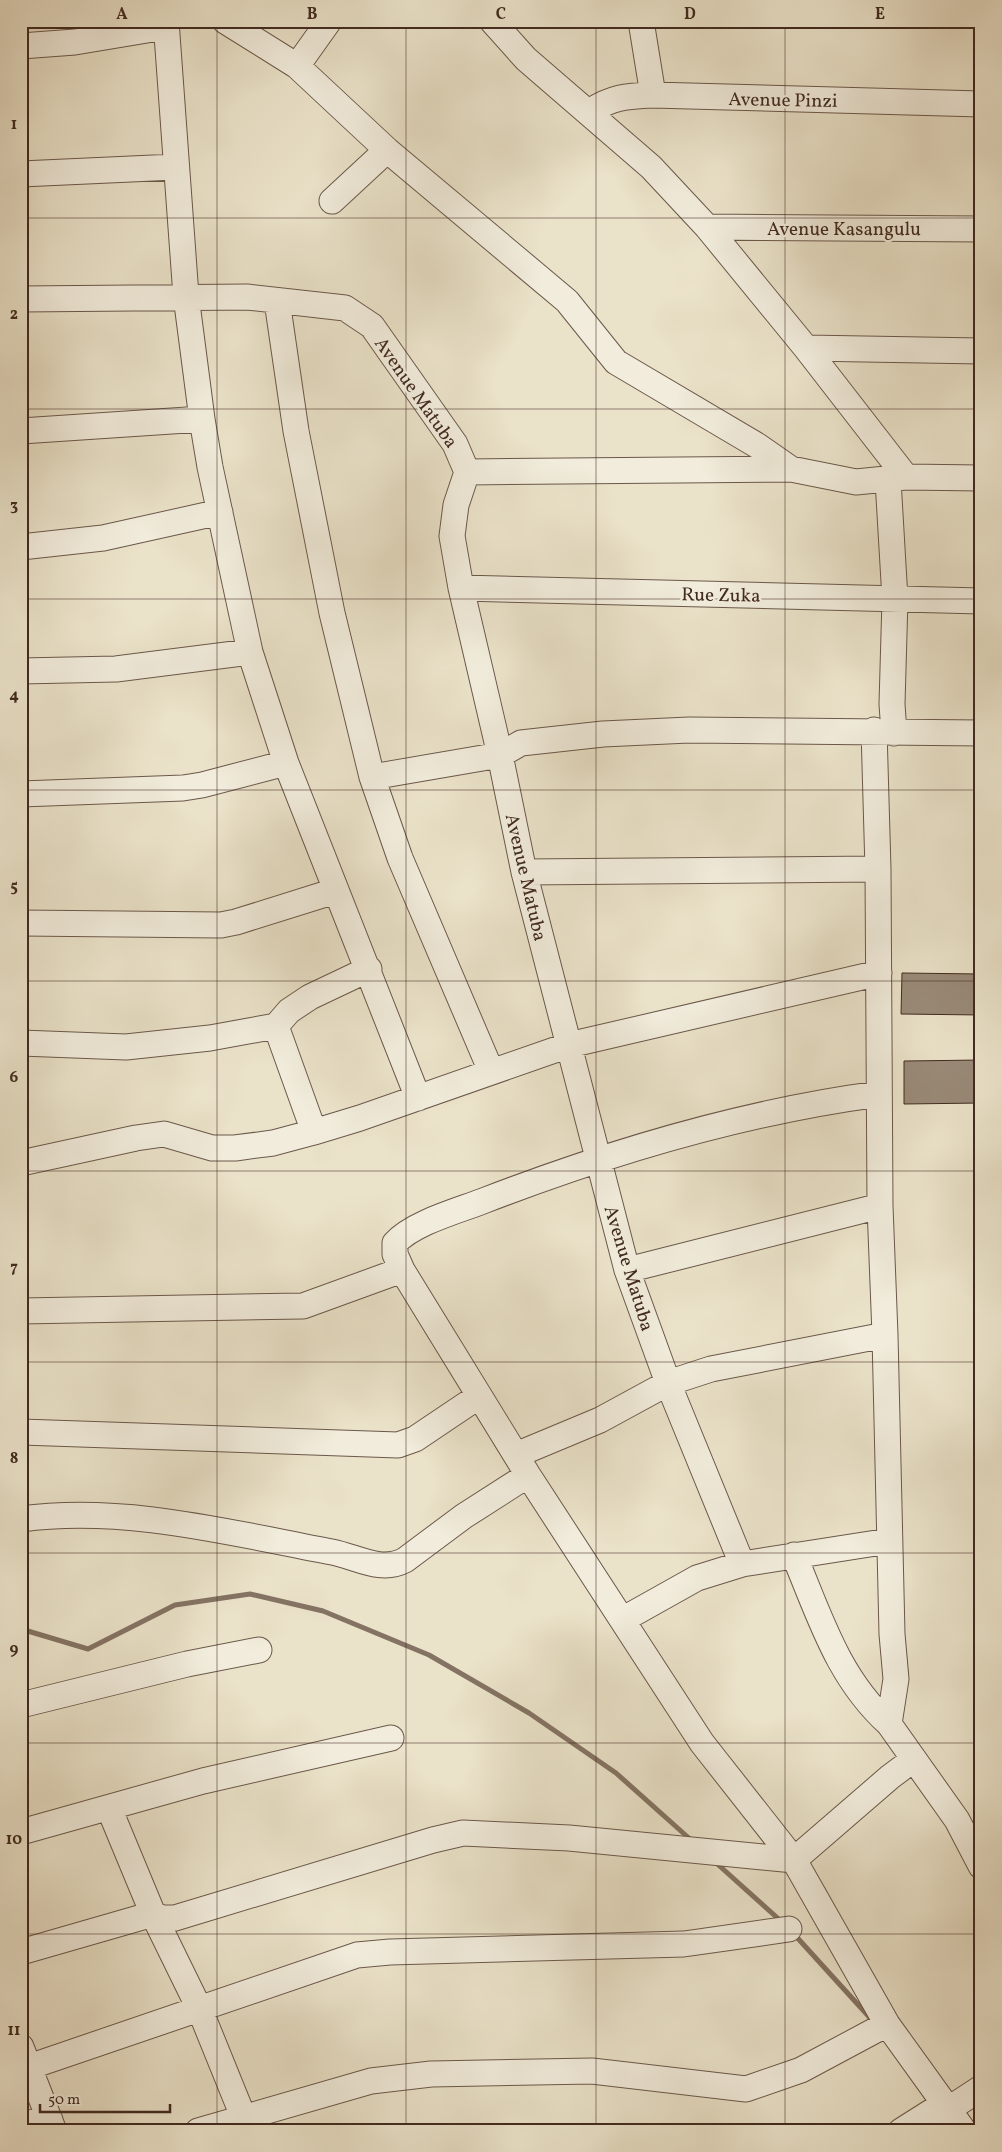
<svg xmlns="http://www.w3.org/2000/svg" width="1002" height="2152" font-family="Vollkorn,serif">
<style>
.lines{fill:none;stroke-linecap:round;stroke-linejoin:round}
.stream{stroke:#847363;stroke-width:5}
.building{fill:#998a78;stroke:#412a20}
.minor-casing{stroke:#6b584a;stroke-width:27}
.minor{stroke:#f1ecdc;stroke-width:25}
.grid{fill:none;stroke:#412a20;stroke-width:1;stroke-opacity:0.55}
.labels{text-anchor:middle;stroke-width:4.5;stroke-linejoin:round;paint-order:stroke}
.street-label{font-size:19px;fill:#412a20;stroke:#f1ecdc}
.neatline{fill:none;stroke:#412a20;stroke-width:2}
.grid-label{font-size:16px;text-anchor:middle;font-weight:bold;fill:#412a20}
</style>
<rect width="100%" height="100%" fill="#eae2c9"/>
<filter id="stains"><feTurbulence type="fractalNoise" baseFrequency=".004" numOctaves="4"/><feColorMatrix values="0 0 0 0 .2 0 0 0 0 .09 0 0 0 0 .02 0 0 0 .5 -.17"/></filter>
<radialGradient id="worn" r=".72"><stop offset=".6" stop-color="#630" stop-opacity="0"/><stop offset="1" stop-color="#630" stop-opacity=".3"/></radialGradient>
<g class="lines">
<!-- stream -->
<path class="stream" d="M21,1629L88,1649L175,1605L250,1594L323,1611L429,1655L529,1713L616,1773L691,1840
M714,1861L782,1922
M793,1933L872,2020"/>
</g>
<!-- building -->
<path class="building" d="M902,973L981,974V1015L901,1014Z
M981,1060V1103L904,1104V1061Z"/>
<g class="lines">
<defs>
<path id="minor" d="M166,21L186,296L202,419L210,467L250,652L286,763L418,1098
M225,21L297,66L387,150L567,301L616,362L758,446L791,469
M492,21L526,59L651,167L707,227L806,348L906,477
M641,21L653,95
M21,46L75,42L165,27
M297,66L329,21
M589,112C612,97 626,96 653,95L981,104
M21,174L175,167
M332,201L387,150
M707,227L981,229
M21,299L247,297L345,308L372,326L455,444L467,472L456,505L452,536L461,588L500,755L524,872L627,1270L668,1383L742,1564
M277,301L296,431L332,613L372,777L400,858L491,1071
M806,348L981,351
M21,431L202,419
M467,472L791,469L856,482L906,477L981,478
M888,480L895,599L892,704L894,733
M21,547L103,538L220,512
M461,588L981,601
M21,671L116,669L250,652
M874,730L878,869L880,1206L885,1335L892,1634L896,1679L889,1724L957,1820L981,1866
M372,777L500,755L521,743L603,734L689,730L981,733
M21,794L183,788L202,785L286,763
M524,872L878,869
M21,923L221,925L236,922L335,891
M276,1026L314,1132L360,1118L569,1045L879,973
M21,1043L126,1047L210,1038L276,1026L289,1011L310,997L369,969
M879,1094C743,1112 610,1152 483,1201C457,1211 413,1223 395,1243V1254L402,1270L528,1475L702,1743L794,1860L887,2024L964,2131
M21,1163L136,1138L164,1134L212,1148H235L273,1143L314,1132
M627,1270L880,1206
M21,1311L303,1306L402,1270
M21,1432L398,1445L415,1439L479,1396
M516,1455L600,1420L668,1383L711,1369L885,1335
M21,1519C124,1505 231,1533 332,1552C357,1557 381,1573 405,1560L464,1516L528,1475
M794,1555C820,1617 838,1678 889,1724
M622,1620L697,1578L742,1564L889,1541
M21,1705L187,1664L259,1650
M109,1808L153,1914L200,2010L249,2131
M21,1832L203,1781L391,1738
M21,1952L153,1914L162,1918H175L433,1840L463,1833L569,1838L794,1860L890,1777L914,1759
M21,2047L54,2131
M29,2067L357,1955L390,1952L684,1944L789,1929
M21,2124L50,2120
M198,2131L371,2081L431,2074L592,2071L746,2089L801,2070L887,2024
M901,2131L931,2112L949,2109L981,2088"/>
</defs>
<!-- minor casing -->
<use href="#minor" class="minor-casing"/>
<!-- minor -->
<use href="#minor" class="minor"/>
</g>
<!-- grid -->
<path class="grid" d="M217,21V2131M406,21V2131M596,21V2131M785,21V2131M21,218H981M21,409H981M21,599H981M21,790H981M21,981H981M21,1171H981M21,1362H981M21,1553H981M21,1743H981M21,1934H981"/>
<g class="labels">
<!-- street labels -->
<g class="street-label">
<text transform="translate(783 99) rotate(1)" y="7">Avenue Pinzi</text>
<text x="844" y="235">Avenue Kasangulu</text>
<text transform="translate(417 392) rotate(55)" y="7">Avenue Matuba</text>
<text transform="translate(721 594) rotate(1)" y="7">Rue Zuka</text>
<text transform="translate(527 877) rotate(77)" y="7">Avenue Matuba</text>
<text transform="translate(630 1268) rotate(73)" y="7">Avenue Matuba</text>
</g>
</g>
<!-- margin -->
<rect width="1002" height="2152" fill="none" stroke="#eae2c9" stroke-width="55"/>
<!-- scale -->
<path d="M40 2104v8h130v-8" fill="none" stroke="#412a20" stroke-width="2.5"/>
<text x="48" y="2104" font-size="15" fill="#412a20" stroke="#f1ecdc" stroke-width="4" paint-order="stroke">50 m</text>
<rect x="28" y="28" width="946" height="2096" class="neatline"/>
<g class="grid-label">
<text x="122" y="19">A</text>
<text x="312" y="19">B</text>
<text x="501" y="19">C</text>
<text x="690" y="19">D</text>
<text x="880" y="19">E</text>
<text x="14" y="129">1</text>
<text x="14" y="319">2</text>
<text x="14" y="510">3</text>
<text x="14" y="700">4</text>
<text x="14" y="891">5</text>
<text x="14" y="1082">6</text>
<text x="14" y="1272">7</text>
<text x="14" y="1463">8</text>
<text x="14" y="1654">9</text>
<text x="14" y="1844">10</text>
<text x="14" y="2035">11</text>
</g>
<rect width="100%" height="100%" filter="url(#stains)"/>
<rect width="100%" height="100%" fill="url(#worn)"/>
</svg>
